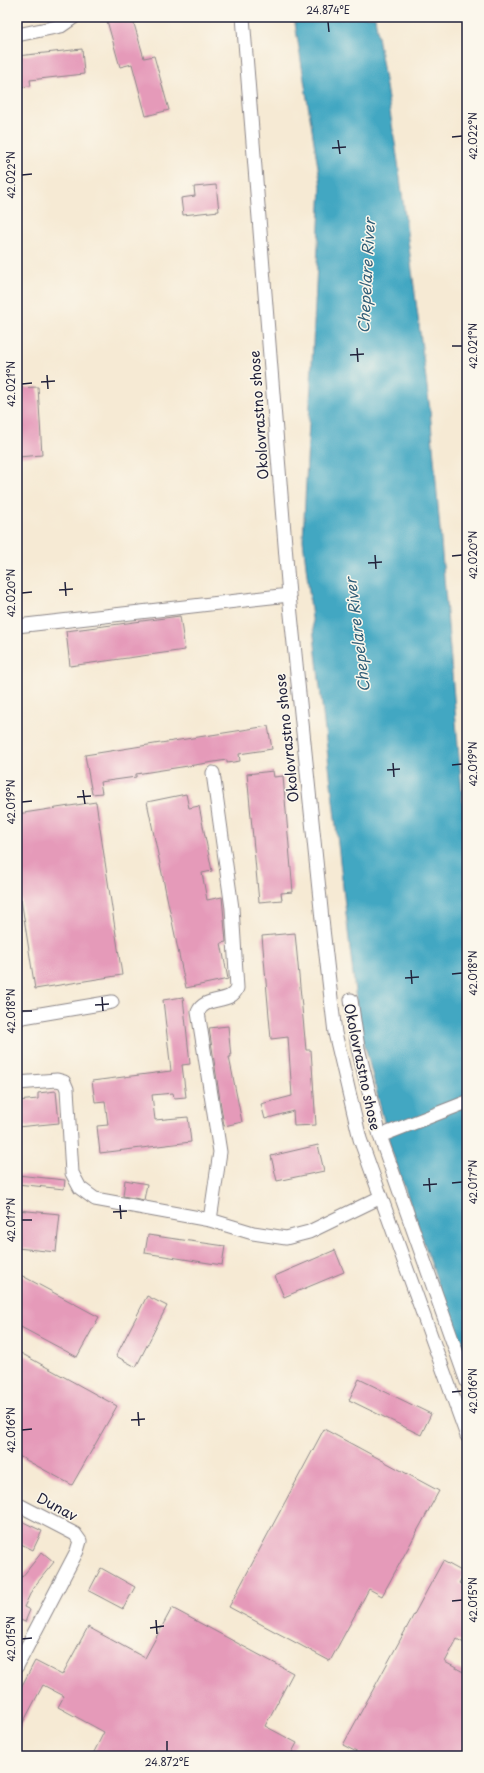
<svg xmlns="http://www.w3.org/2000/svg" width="484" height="1773" font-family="'Playpen Sans',sans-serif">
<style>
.water{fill:#42a7c2;stroke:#32647e}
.building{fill:#e59ab9}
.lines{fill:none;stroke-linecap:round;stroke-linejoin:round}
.minor-casing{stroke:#8c8688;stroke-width:15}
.minor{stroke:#fff;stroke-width:13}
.ticks{fill:none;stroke:#22223b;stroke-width:1.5}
.labels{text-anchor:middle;stroke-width:3;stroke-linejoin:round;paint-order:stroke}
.street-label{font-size:14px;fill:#22223b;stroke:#fbf7ec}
.water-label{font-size:15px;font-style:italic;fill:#305e78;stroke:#fbf7ec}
.neatline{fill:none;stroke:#22223b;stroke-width:1.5}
.ticks-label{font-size:10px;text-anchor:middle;fill:#22223b}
</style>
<rect width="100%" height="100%" fill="#fbf7ec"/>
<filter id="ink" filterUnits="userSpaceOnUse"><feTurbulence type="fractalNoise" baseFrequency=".025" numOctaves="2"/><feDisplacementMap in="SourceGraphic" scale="8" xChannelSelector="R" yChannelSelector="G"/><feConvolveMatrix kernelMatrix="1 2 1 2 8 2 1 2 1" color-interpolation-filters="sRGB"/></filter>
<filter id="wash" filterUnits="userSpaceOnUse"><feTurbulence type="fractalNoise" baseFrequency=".012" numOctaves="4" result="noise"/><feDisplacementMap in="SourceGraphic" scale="16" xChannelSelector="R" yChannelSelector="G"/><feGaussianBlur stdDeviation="0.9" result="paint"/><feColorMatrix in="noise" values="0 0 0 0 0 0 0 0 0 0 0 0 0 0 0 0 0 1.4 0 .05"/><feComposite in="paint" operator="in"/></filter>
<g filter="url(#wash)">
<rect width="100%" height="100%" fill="#f6ead4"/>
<!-- water -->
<path class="water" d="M294,17H375L398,162L430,410L467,853V1366L391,1149L358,1018L303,540L321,186Z"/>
<g id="blocks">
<!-- building -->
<path class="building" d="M106,17H132L144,58L154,56L169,110L146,116L132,64L120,67Z
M82,49L84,74L30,80L31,86L17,87V56Z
M216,185L219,211L183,215L181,198L195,196L194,187Z
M38,387L42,455L18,457L17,388Z
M180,616L185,650L70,666L66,631Z
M268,726L272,749L239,754L240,761L227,763V760L136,774V777L100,782L102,793L92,794L85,755Z
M273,771L274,777L283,776L293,892L281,893L282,900L259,902L247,774Z
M186,794L189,808L199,806L212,871L202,873L207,900L222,897L226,942L221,943L228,979L186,988L147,802Z
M96,802L122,975L35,989L21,899L17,900V814Z
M295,933L306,1050H311L316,1125L294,1126L293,1111L265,1119L261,1104L292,1096L288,1037L271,1039L262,936Z
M183,997L190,1064L182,1065L186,1097L174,1098L173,1093L152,1095L155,1120L188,1117L191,1142L100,1153L97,1126L108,1125L105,1101L95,1102L92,1081L171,1071L163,1000Z
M228,1026L231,1057H229L242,1122L224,1126L209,1028Z
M56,1091L59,1123L17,1127V1101L38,1099V1093Z
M318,1145L324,1171L277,1181L271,1156Z
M17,1175L65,1180L64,1189L17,1184Z
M125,1180L147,1184L144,1200L123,1196Z
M17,1210L60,1214L56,1252L17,1248Z
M148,1235L225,1246L222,1265L145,1253Z
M335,1250L344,1272L284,1297L275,1276Z
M17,1273L99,1317L77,1357L17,1325Z
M147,1296L167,1306L136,1367L116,1356Z
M17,1351L117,1406L72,1485L17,1455Z
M359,1379L431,1414L421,1435L349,1400Z
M324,1429L439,1491L382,1596L369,1589L330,1661L229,1607Z
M17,1519L42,1531L33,1550L17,1542Z
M42,1552L54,1562L33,1588L24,1607L30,1610L25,1622L18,1619L17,1621V1575L22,1577Z
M443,1561L465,1573L459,1583L467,1588V1645L457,1639L445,1662L467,1674V1756H364L343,1745Z
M101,1568L135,1587L123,1609L89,1591Z
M172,1608L293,1673L265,1726L297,1743L290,1756H92L104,1732L58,1707L64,1696L43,1685L17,1734V1695L35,1661L62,1675L88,1627L145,1658Z"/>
</g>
</g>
<g filter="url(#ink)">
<use href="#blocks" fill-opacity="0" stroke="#8c8688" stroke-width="1"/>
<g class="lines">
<defs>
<path id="minor" d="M243,17L289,595L323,929L335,1033L360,1139L467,1436
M17,35L61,26L74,17
M17,626L289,595
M351,1000L358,1048L380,1136L467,1382
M17,1018L112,1002
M17,1083L57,1080L64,1082L67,1089L72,1173L80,1188L95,1199L210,1220L253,1233L286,1238L309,1232L381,1197
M380,1136L467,1102
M210,1220L220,1152L198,1012C205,995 231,1005 237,988L232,908L213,773
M17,1504L75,1534L80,1541L77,1551L17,1666"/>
</defs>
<!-- minor casing -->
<use href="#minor" class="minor-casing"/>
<!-- minor -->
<use href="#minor" class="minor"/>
</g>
</g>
<!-- ticks -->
<path class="ticks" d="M328,22L329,32M452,137L462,136M338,140L340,154M332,148L346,147M22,175L32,174M452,346H462M357,348L358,362M350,355L364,354M47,375L48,389M41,382L55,381M22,384L32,383M375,555L376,569M452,556L462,555M368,563L382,562M65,582L66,596M59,590L73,589M22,593L32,592M393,763L394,777M452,765L462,764M387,770L400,769M83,790L85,804M77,797L91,796M22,802L32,801M411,970L412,984M452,974L462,973M405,978L419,977M102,997L103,1011M95,1005L109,1004M22,1011H32M429,1178L430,1192M452,1183L462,1182M423,1185L437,1184M120,1205L121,1219M113,1212L127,1211M22,1220H32M452,1392L462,1391M138,1412L139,1426M131,1420L145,1419M22,1430L32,1429M452,1601L462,1600M156,1620L157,1634M150,1628L164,1626M22,1639L32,1638M167,1741V1751"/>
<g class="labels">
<!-- street labels -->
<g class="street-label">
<text transform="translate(259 415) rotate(-94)" y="5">Okolovrastno shose</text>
<text transform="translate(287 738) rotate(-96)" y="5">Okolovrastno shose</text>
<text transform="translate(362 1067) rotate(78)" y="5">Okolovrastno shose</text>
<text transform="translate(57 1507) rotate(28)" y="5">Dunav</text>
</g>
<!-- water labels -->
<g class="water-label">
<text transform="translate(367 276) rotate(-87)" y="5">Chepelare River</text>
<text transform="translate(358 635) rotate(-97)" y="5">Chepelare River</text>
</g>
</g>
<!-- margin -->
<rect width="484" height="1773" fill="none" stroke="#fbf7ec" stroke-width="44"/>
<rect x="22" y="22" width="440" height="1729" class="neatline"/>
<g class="ticks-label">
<text x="328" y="14">24.874°E</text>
<text transform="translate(473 136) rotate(-90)" y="4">42.022°N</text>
<text transform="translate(11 175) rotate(-90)" y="4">42.022°N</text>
<text transform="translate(473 346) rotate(-90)" y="4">42.021°N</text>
<text transform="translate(11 384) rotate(-90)" y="4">42.021°N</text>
<text transform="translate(473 555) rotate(-90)" y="4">42.020°N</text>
<text transform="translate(11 593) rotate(-90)" y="4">42.020°N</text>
<text transform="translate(473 764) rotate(-90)" y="4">42.019°N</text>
<text transform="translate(11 802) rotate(-90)" y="4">42.019°N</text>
<text transform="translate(473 973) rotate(-90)" y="4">42.018°N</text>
<text transform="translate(11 1011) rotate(-90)" y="4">42.018°N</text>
<text transform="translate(473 1182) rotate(-90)" y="4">42.017°N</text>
<text transform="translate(11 1220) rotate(-90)" y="4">42.017°N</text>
<text transform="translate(473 1391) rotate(-90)" y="4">42.016°N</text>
<text transform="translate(11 1430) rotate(-90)" y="4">42.016°N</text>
<text transform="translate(473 1600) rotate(-90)" y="4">42.015°N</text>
<text transform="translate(11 1639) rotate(-90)" y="4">42.015°N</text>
<text x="167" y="1766">24.872°E</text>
</g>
</svg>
